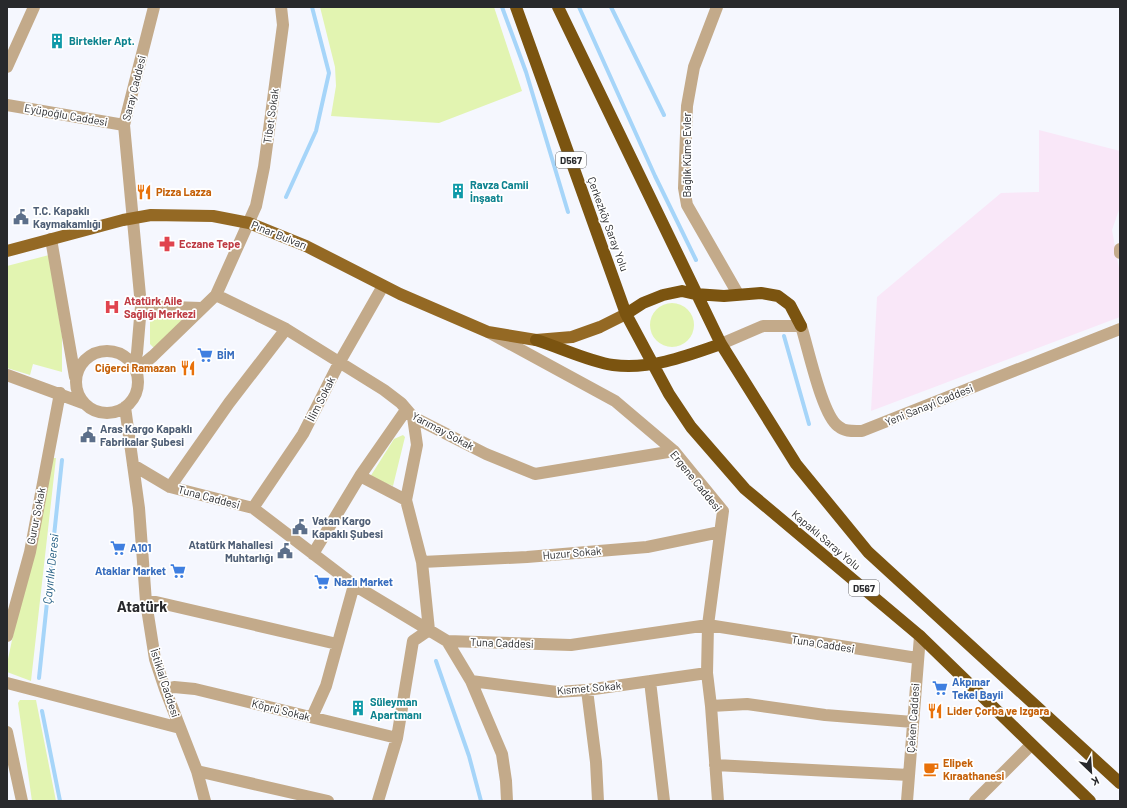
<svg xmlns="http://www.w3.org/2000/svg" width="1127" height="808" font-family="Barlow,sans-serif">
<style>
.industrial{fill:#f9e7f8}
.green{fill:#e2f4b1}
.lines{fill:none;stroke-linecap:round;stroke-linejoin:round}
.stream{stroke:#a6d5f9;stroke-width:4}
.minor{stroke:#c3aa8a;stroke-width:12}
.major{stroke:#946924;stroke-width:12}
.highway{stroke:#7b5410;stroke-width:12}
.labels{text-anchor:middle;stroke-width:3.5;stroke-linejoin:round;paint-order:stroke}
.shield{fill:#fff;stroke:#68696b;stroke-width:1}
.shield-label{font-size:10px;font-weight:bold;fill:#28292c}
.culture-label{font-size:11px;font-weight:bold;fill:#0d838f;stroke:#fff;text-anchor:start}
.street-label{font-size:11px;fill:#28292c;stroke:#fff}
.food-label{font-size:11px;font-weight:bold;fill:#c56008;stroke:#fff;text-anchor:start}
.service-label{font-size:11px;font-weight:bold;fill:#4e5e75;stroke:#fff;text-anchor:start}
.health-label{font-size:11px;font-weight:bold;fill:#be3a42;stroke:#fff;text-anchor:start}
.shop-label{font-size:11px;font-weight:bold;fill:#366cbe;stroke:#fff;text-anchor:start}
.water-label{font-size:12px;font-style:italic;fill:#1c587f;stroke:#fff}
.district-label{font-size:15px;font-weight:bold;fill:#28292c;stroke:#fff}
</style>
<rect width="100%" height="100%" fill="#f5f7fe"/>
<!-- industrial -->
<path class="industrial" d="M1039,130L1120,151V207L1112,230L1120,274V317L871,411L877,297L1001,193L1039,192Z"/>
<!-- green -->
<path class="green" d="M320,7H494L522,91L439,123L331,116L336,86L335,67Z
M49,255L62,336V372L33,364L30,375L7,368V266Z
M650 325a22 22 0 1 1 44 0a22 22 0 1 1-44 0Z
M157,312L186,315L157,348L153,347L150,344V318Z
M403,435L405,437L393,486L370,477L394,439Z
M50,458H56L31,681L7,672V664Z
M20,700H36L56,801H32L18,703Z"/>
<g class="lines">
<!-- stream -->
<path class="stream" d="M502,7L526,72L568,212
M579,7L655,176L696,260
M611,7L664,115
M286,197L316,131L329,73L312,7
M784,336L809,424
M436,661L469,756L481,801
M39,678L62,460
M42,711L60,801"/>
<!-- minor -->
<path class="minor" d="M717,7L694,67L687,106L684,188L687,205L738,294
M7,67L34,7
M7,105L124,125
M51,239L75,377
M1120,249V253
M216,295L286,329L384,390L401,403L413,417L486,454L535,474L674,451
M141,306L201,308
M490,333L615,401L674,451L723,511L708,625L707,673L711,706L718,801
M721,344L763,326H801C808,347 822,415 838,426C845,432 853,431 862,431L1120,329
M76 382a31 31 0 1 1 62 0a31 31 0 1 1-62 0Z
M134,366L137,353L141,306L124,125L154,7
M136,370L153,356L216,295L256,206L264,167L283,25L281,7
M7,375L83,403
M125,407L139,508L146,602L155,659L165,689L197,771L205,801
M133,465L170,487L253,508L354,585L447,641L571,645L708,625L917,658
M360,476L406,500
M170,487L229,403L286,329
M253,508L303,434L339,363L383,286
M313,554L360,476L406,410
M422,562L527,557L647,547L720,532
M146,602H156L337,644
M7,636L30,552L60,393
M447,641L471,681L502,754L506,781L507,801
M471,681L557,692L587,690L707,673
M650,681L664,801
M7,683L180,728
M165,689L174,687L195,689L397,738
M587,690L596,762L598,801
M711,706L747,704L825,715L913,722
M312,717L326,686L354,585
M7,732L22,801
M715,765L909,775
M197,771L328,801
M378,801L397,738L413,641L429,630L422,562L406,500L417,445L413,417
M907,801L920,636
M975,801L1031,745"/>
<!-- major -->
<path class="major" d="M7,251L123,220L151,215L213,216L249,223L306,246L400,294L488,332L536,340L572,337L600,327L626,314"/>
<!-- highway -->
<path class="highway" d="M516,7L626,314L669,394L691,427L745,489L920,636L1090,801
M558,7L721,344L796,464L868,552L1120,783
M626,314L643,303L663,295L682,291L695,294L724,296L761,293L778,296L790,305L801,326
M536,340C559,347 590,362 613,365C650,370 687,356 721,344"/>
</g>
<!-- icons -->
<defs>
<symbol id="building-bare" viewBox="-9 -9 18 18"><path d="M-4-6H4V6H1V3H-1V6H-4ZM-2.5-4.3h1.7v1.8h-1.7ZM.8-4.3h1.7v1.8H.8ZM-2.5-1h1.7V.8h-1.7ZM.8-1h1.7V.8H.8Z" fill="#0f9aa8" stroke="#fff" stroke-width="2.5" paint-order="stroke"/></symbol>
<symbol id="restaurant-bare" viewBox="-9 -9 18 18"><path d="M-5-6h1v4h1v-4h1v4h1v-4h1v5L-1.5 .5V6h-2V.5L-5-1ZM5-6V6H3V1.5H1.5Q1.5-4 5-6Z" fill="#e8710a" stroke="#fff" stroke-width="2.5" paint-order="stroke"/></symbol>
<symbol id="civic-bare" viewBox="-9 -9 18 18"><path d="M-.6-6.5H3V-4.5H.6V-3L4-1V1h2V6H-6V1h2V-1L-.6-3ZM-1.2 2.5V6h2.4V2.5Z" fill="#5c6f8a" stroke="#fff" stroke-width="2.5" paint-order="stroke"/></symbol>
<symbol id="pharmacy-bare" viewBox="-9 -9 18 18"><path d="M-2-6h4v4h4v4h-4v4h-4v-4h-4v-4h4Z" fill="#e0444e" stroke="#fff" stroke-width="2.5" paint-order="stroke"/></symbol>
<symbol id="hospital-bare" viewBox="-9 -9 18 18"><path d="M-5-5h3v3.5h4V-5h3V5h-3V1.5h-4V5h-3Z" fill="#e0444e" stroke="#fff" stroke-width="2.5" paint-order="stroke"/></symbol>
<symbol id="supermarket-bare" viewBox="-9 -9 18 18"><path d="M-6-5.5h2.5l.6 2H6L4.5 2H-2.5L-4.4-4H-6ZM-1.5 3.2a1.3 1.3 0 1 0 .1 0ZM3 3.2a1.3 1.3 0 1 0 .1 0Z" fill="#3f7fe0" stroke="#fff" stroke-width="2.5" paint-order="stroke"/></symbol>
<symbol id="cafe-bare" viewBox="-9 -9 18 18"><path d="M-5.5-4.5H6V0H3Q3 3.5 0 3.5H-2.5Q-5.5 3.5-5.5 0ZM3-3.2v2h1.7v-2ZM-6 4.5H4V6H-6Z" fill="#e8710a" stroke="#fff" stroke-width="2.5" paint-order="stroke"/></symbol>
</defs>
<g fill-rule="evenodd">
<use href="#building-bare" x="46" y="30" width="22" height="22"/>
<use href="#building-bare" x="447" y="180" width="22" height="22"/>
<use href="#restaurant-bare" x="133" y="181" width="22" height="22"/>
<use href="#civic-bare" x="10" y="206" width="22" height="22"/>
<use href="#pharmacy-bare" x="156" y="233" width="22" height="22"/>
<use href="#hospital-bare" x="101" y="296" width="22" height="22"/>
<use href="#supermarket-bare" x="194" y="344" width="22" height="22"/>
<use href="#restaurant-bare" x="177" y="357" width="22" height="22"/>
<use href="#civic-bare" x="77" y="424" width="22" height="22"/>
<use href="#civic-bare" x="289" y="516" width="22" height="22"/>
<use href="#supermarket-bare" x="107" y="537" width="22" height="22"/>
<use href="#civic-bare" x="274" y="540" width="22" height="22"/>
<use href="#supermarket-bare" x="167" y="560" width="22" height="22"/>
<use href="#supermarket-bare" x="311" y="571" width="22" height="22"/>
<use href="#supermarket-bare" x="929" y="677" width="22" height="22"/>
<use href="#building-bare" x="347" y="697" width="22" height="22"/>
<use href="#restaurant-bare" x="924" y="700" width="22" height="22"/>
<use href="#cafe-bare" x="920" y="758" width="22" height="22"/>
</g>
<g class="labels">
<!-- shield labels -->
<g class="shield">
<rect x="556" y="152" width="30" height="16" rx="3"/>
<rect x="849" y="580" width="30" height="16" rx="3"/>
</g>
<g class="shield-label">
<text x="571" y="164">D567</text>
<text x="864" y="592">D567</text>
</g>
<!-- culture labels -->
<g class="culture-label">
<text x="69" y="45">Birtekler Apt.</text>
<text x="470" y="189">Ravza Camii<tspan x="470" dy="13">İnşaatı</tspan></text>
<text x="370" y="706">Süleyman<tspan x="370" dy="13">Apartmanı</tspan></text>
</g>
<!-- street labels -->
<g class="street-label">
<text transform="translate(134 88) rotate(-76)" y="4">Saray Caddesi</text>
<text transform="translate(66 115) rotate(10)" y="4">Eyüpoğlu Caddesi</text>
<text transform="translate(271 116) rotate(-82)" y="4">Tibet Sokak</text>
<text transform="translate(687 155) rotate(-90)" y="4">Bağlık Küme Evler</text>
<text transform="translate(608 224) rotate(70)" y="4">Çerkezköy Saray Yolu</text>
<text transform="translate(279 235) rotate(22)" y="4">Pınar Bulvarı</text>
<text transform="translate(321 399) rotate(-63)" y="4">İlim Sokak</text>
<text transform="translate(929 405) rotate(-22)" y="4">Yeni Sanayi Caddesi</text>
<text transform="translate(443 431) rotate(28)" y="4">Yarımay Sokak</text>
<text transform="translate(696 481) rotate(51)" y="4">Ergene Caddesi</text>
<text transform="translate(209 497) rotate(15)" y="4">Tuna Caddesi</text>
<text transform="translate(36 516) rotate(-79)" y="4">Gurur Sokak</text>
<text transform="translate(826 540) rotate(40)" y="4">Kapaklı Saray Yolu</text>
<text transform="translate(572 553) rotate(-5)" y="4">Huzur Sokak</text>
<text transform="translate(502 643) rotate(2)" y="4">Tuna Caddesi</text>
<text transform="translate(823 644) rotate(9)" y="4">Tuna Caddesi</text>
<text transform="translate(165 683) rotate(72)" y="4">İstiklal Caddesi</text>
<text transform="translate(589 688) rotate(-5)" y="4">Kısmet Sokak</text>
<text transform="translate(281 710) rotate(14)" y="4">Köprü Sokak</text>
<text transform="translate(913 718) rotate(-86)" y="4">Çeken Caddesi</text>
</g>
<!-- food labels -->
<g class="food-label">
<text x="156" y="196">Pizza Lazza</text>
<text x="176" y="372" text-anchor="end">Ciğerci Ramazan</text>
<text x="947" y="715">Lider Çorba ve Izgara</text>
<text x="943" y="767">Elipek<tspan x="943" dy="13">Kıraathanesi</tspan></text>
</g>
<!-- service labels -->
<g class="service-label">
<text x="33" y="215">T.C. Kapaklı<tspan x="33" dy="13">Kaymakamlığı</tspan></text>
<text x="100" y="433">Aras Kargo Kapaklı<tspan x="100" dy="13">Fabrikalar Şubesi</tspan></text>
<text x="312" y="525">Vatan Kargo<tspan x="312" dy="13">Kapaklı Şubesi</tspan></text>
<text x="273" y="549" text-anchor="end">Atatürk Mahallesi<tspan x="273" dy="13">Muhtarlığı</tspan></text>
</g>
<!-- health labels -->
<g class="health-label">
<text x="179" y="248">Eczane Tepe</text>
<text x="124" y="305">Atatürk Aile<tspan x="124" dy="13">Sağlığı Merkezi</tspan></text>
</g>
<!-- shop labels -->
<g class="shop-label">
<text x="217" y="359">BİM</text>
<text x="130" y="552">A101</text>
<text x="166" y="575" text-anchor="end">Ataklar Market</text>
<text x="334" y="586">Nazlı Market</text>
<text x="952" y="686">Akpınar<tspan x="952" dy="13">Tekel Bayii</tspan></text>
</g>
<!-- water labels -->
<g class="water-label">
<text transform="translate(51 569) rotate(-84)" y="4">Çayırlık Deresi</text>
</g>
<!-- district labels -->
<g class="district-label">
<text x="142" y="612">Atatürk</text>
</g>
</g>
<!-- border -->
<rect width="1127" height="808" fill="none" stroke="#28292c" stroke-width="16"/>
<!-- north arrow -->
<g transform="translate(1091 772) rotate(155)" stroke="#ffffff" stroke-width="3" paint-order="stroke">
<path d="M0-3L7 15L0 10L-7 15Z" fill="#28292c"/>
<text y="-6" font-size="11" font-weight="bold" text-anchor="middle" fill="#28292c">K</text>
</g>
</svg>
